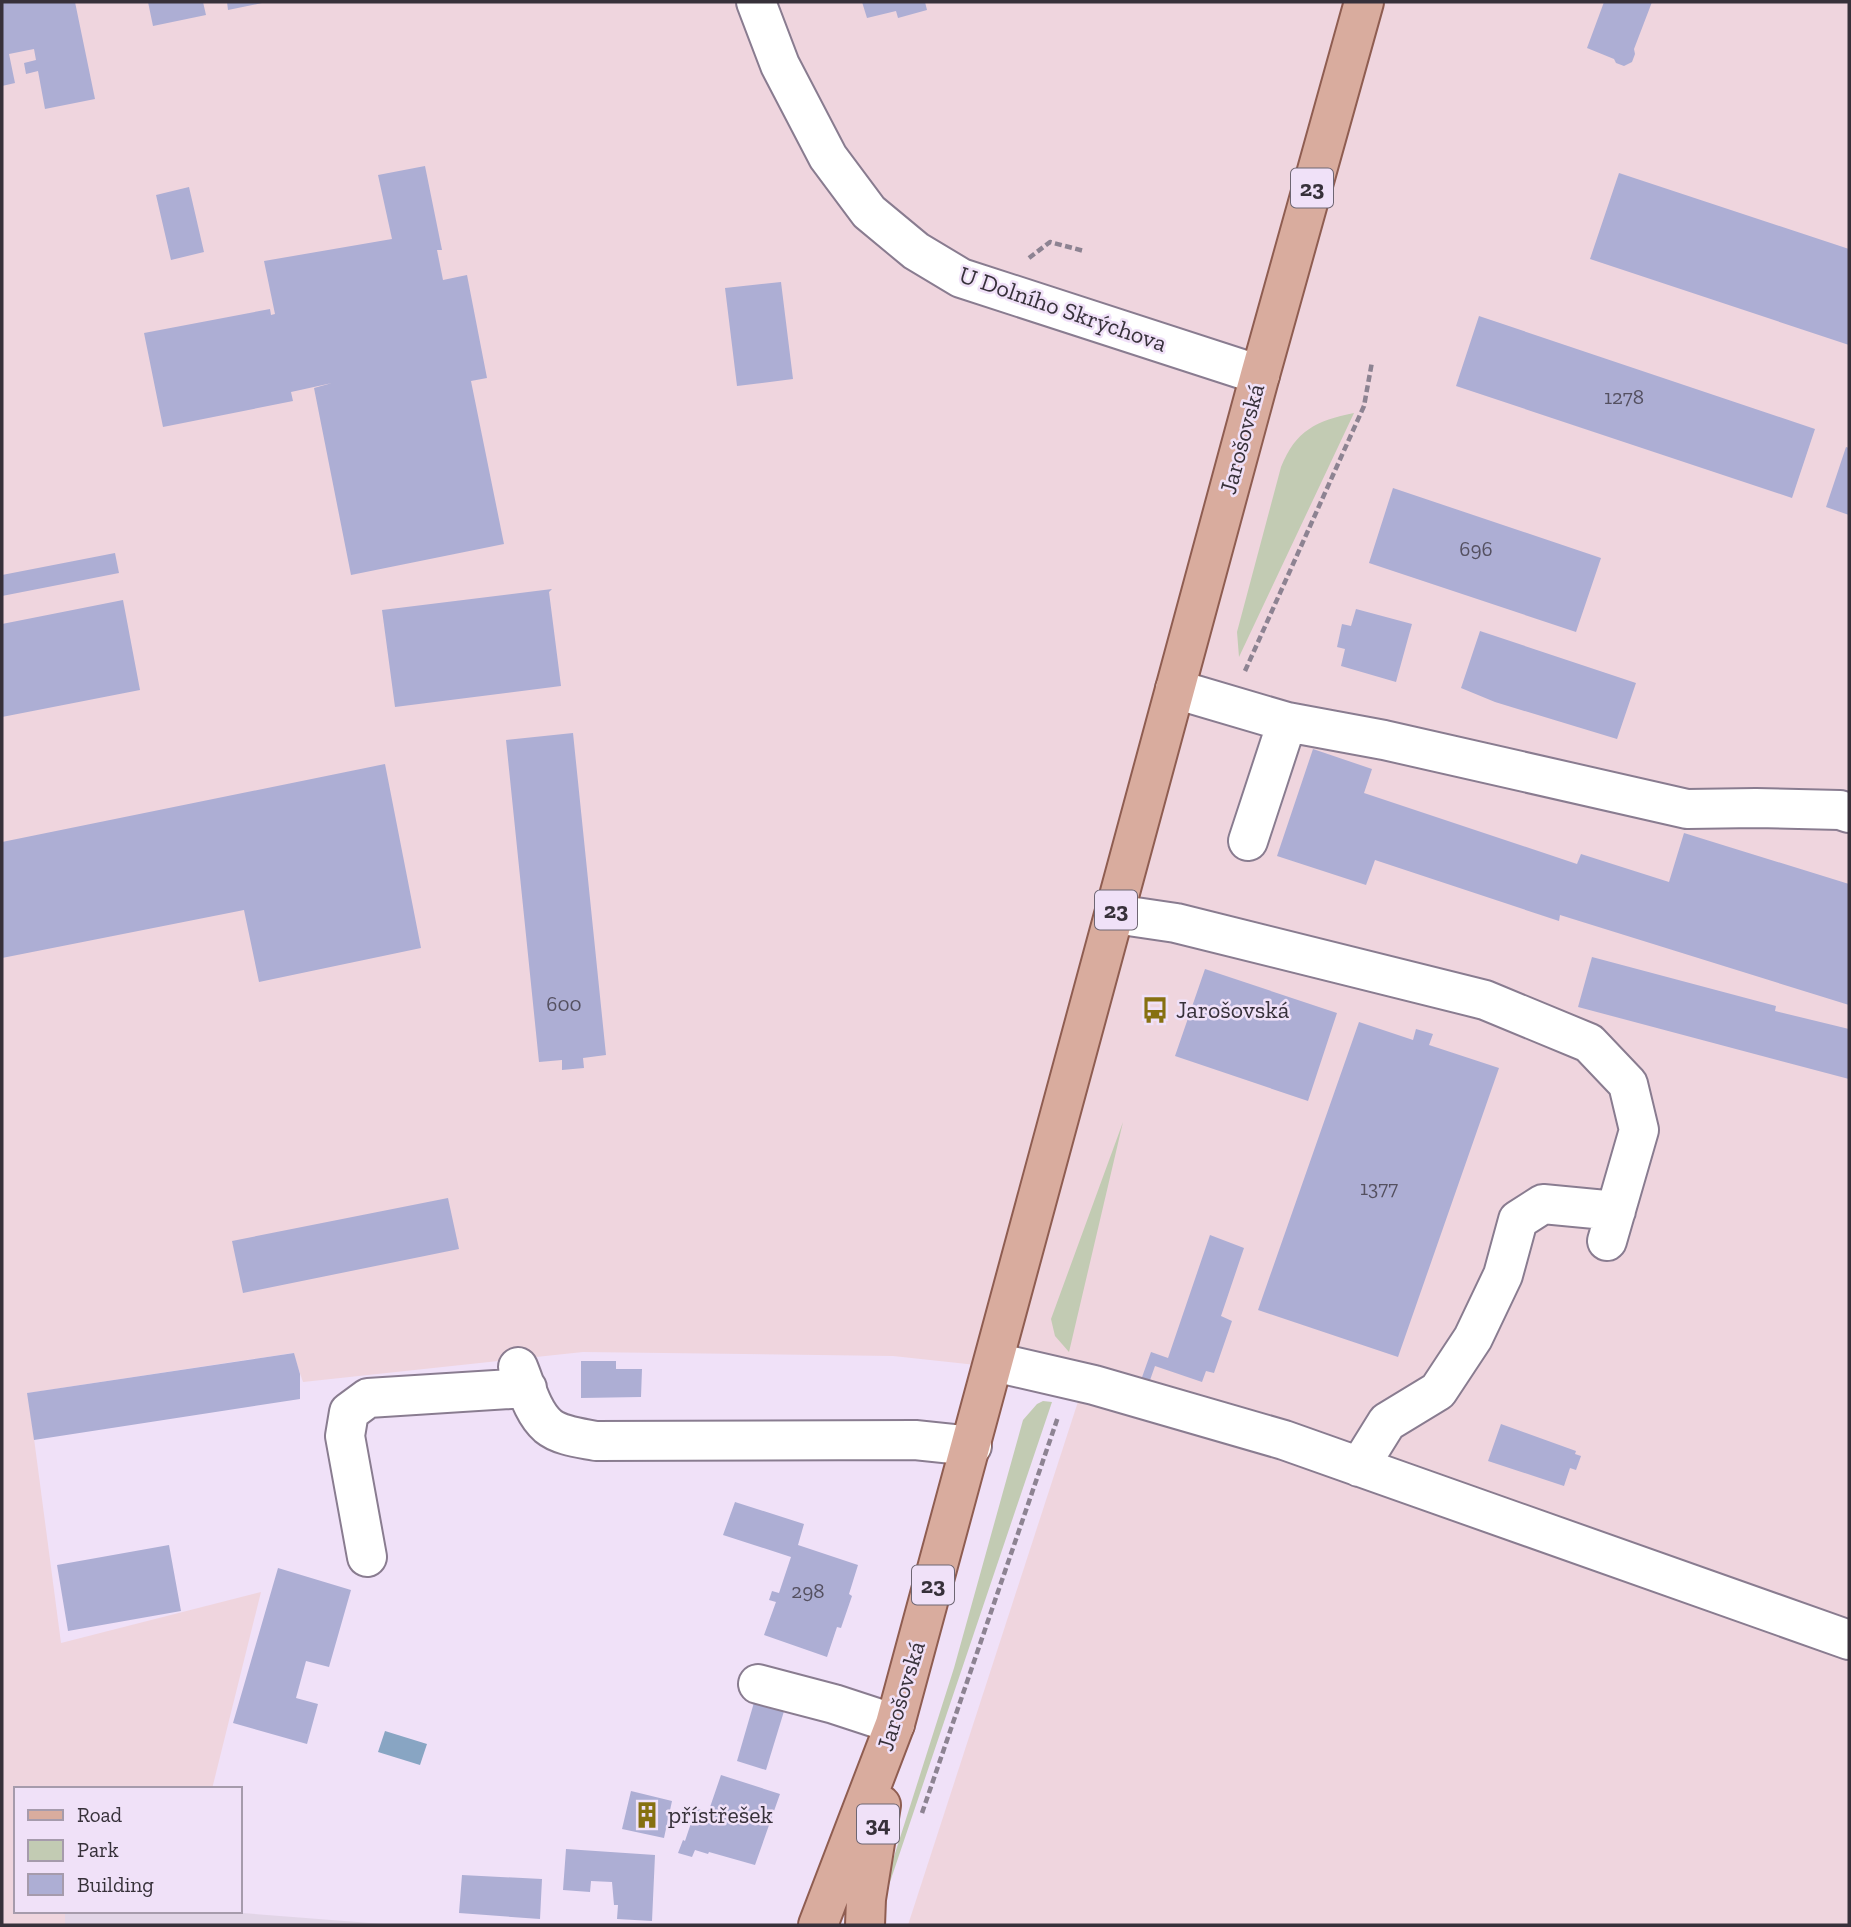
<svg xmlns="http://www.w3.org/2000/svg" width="1851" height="1927" font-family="'Zilla Slab',serif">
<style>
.commercial{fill:#e2d5e7}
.industrial{fill:#efd5de}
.green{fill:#c2cbb3}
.water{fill:#88a5c3}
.building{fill:#adaed4}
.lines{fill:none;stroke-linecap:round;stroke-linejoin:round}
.minor-casing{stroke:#897c90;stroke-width:42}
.major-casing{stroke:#8f5d51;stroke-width:42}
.path{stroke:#8d8392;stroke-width:4.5;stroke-dasharray:7 3.5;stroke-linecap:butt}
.minor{stroke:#fff;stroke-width:38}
.major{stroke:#d9ac9e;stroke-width:38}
.labels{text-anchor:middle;stroke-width:5;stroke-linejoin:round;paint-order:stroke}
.number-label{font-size:21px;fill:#545060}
.shield{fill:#f0e1f8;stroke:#6e6673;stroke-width:2}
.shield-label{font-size:23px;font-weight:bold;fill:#37313a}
.street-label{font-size:24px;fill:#37313a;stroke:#f0e1f8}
.poi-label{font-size:24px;fill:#37313a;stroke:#f0e1f8;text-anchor:start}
</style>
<rect width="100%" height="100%" fill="#f0e1f8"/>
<!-- commercial -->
<path class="commercial" d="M65,1911H216L396,1925H65Z"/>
<!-- industrial -->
<path class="industrial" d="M2,2H1849V1925H908L1086,1377L893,1356L583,1352L303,1382L293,1353L28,1393L61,1643L261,1592L212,1789H16V1911H65V1925H2Z"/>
<!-- green -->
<path class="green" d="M1354,413L1239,657L1237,632L1281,467C1296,430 1316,421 1354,413Z
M1123,1122L1069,1352L1055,1336L1051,1319Z
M1043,1401L1052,1402L889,1885L883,1912L878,1907L954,1668L1023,1420L1037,1404Z"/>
<!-- water -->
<path class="water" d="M385,1731L427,1744L420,1765L378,1752Z"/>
<!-- building -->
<path class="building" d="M2,2H75L95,99L45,109L38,71L26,74L24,63L36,60L34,49L9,54L15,83L2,86Z
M148,2H203L206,15L153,26Z
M227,2H262V3L228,10Z
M862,2H925L927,10L898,18L896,11L867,18Z
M1604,2H1652L1634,49L1635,54L1632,62L1624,66L1616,63L1614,59L1587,48Z
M425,166L442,250H437L443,280L467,275L487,378L471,381L504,544L351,575L314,388L332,383L291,392L293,401L163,427L144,333L270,309L271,315L275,314L264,261L392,239L378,175Z
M1619,173L1849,249V345L1590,259Z
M189,187L204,252L171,260L156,195Z
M781,282L793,379L737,386L725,288Z
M1479,316L1815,429L1792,498L1456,386Z
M1846,447L1849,448V515L1826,507Z
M1393,488L1601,558L1576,632L1369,563Z
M115,553L119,573L2,596V575Z
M552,589L549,592L561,686L395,707L382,610Z
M123,600L140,690L2,717V624Z
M1356,609L1412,624L1396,682L1341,666L1345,649L1337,647L1342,624L1351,626Z
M1480,631L1636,683L1617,739L1495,702L1461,688Z
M573,733L606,1055L583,1058L584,1068L562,1070V1060L539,1062L506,740Z
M1313,749L1372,769L1364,793L1577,864L1581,854L1669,882L1684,833L1849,884V1005L1560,915L1559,921L1375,860L1366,885L1277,856Z
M385,764L421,948L259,982L244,910L2,958V842Z
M1592,957L1776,1006L1775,1011L1849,1029V1079L1578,1007Z
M1205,969L1337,1013L1308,1101L1175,1056Z
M1359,1022L1413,1040L1416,1029L1433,1034L1429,1045L1499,1068L1398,1357L1258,1310Z
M448,1198L459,1249L243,1293L232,1241Z
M1210,1235L1244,1248L1221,1316L1232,1321L1214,1373L1206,1371L1202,1382L1155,1366L1149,1383L1141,1380L1151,1352L1168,1358Z
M294,1353L300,1374V1399L34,1440L27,1393Z
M581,1361H616V1369H642L641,1397L581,1398Z
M1501,1424L1576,1451L1575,1454L1581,1456L1576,1470L1570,1468L1564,1486L1488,1461Z
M735,1502L804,1524L798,1545L858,1565L849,1594L852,1596L841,1628L837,1627L827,1657L764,1635L776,1602L769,1600L772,1591L779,1593L791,1557L723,1535Z
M169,1545L181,1611L68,1631L57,1565Z
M278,1568L351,1590L329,1667L306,1661L296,1698L318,1704L307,1744L233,1723Z
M755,1699L785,1708L766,1770L737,1761Z
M721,1775L780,1794L755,1865L709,1852L708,1854L695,1850L692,1857L678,1853L683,1840L685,1841L696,1808L708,1813Z
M631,1791L672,1801L664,1838L622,1829Z
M566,1849L655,1855L652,1921L617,1919L618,1905H614L612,1882L591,1881L590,1892L563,1890Z
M462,1875L542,1879L540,1919L459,1913Z"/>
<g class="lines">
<defs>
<path id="minor" d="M756,2L780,65L828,157L869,212L916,251L961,278L1260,375
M1175,689L1287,722L1384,740L1687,809L1756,808L1840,810L1849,813
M1248,841L1287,722
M1115,914L1176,923L1485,1000L1589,1043L1628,1084L1639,1130L1607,1241
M994,1362L1094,1385L1284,1440L1849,1640
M518,1367C526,1386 532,1412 548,1426C560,1436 581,1438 596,1441L915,1440L972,1446
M1359,1467L1387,1422L1438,1391L1473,1338L1503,1275L1518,1220L1543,1204L1616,1211
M367,1557L345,1436L349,1412L368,1398L527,1388
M758,1684L834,1704L895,1724"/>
<path id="major" d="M818,1925L895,1724L1260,375L1364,2
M865,1925L866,1899L881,1805"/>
</defs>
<!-- minor casing -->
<use href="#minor" class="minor-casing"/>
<!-- major casing -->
<use href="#major" class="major-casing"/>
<!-- path -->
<path class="path" d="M1029,258L1050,242L1084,251
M1245,671L1364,406L1372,362
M922,1813L1058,1417"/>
<!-- minor -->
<use href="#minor" class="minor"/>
<!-- major -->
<use href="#major" class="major"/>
</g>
<!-- icons -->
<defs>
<symbol id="bus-bare" viewBox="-9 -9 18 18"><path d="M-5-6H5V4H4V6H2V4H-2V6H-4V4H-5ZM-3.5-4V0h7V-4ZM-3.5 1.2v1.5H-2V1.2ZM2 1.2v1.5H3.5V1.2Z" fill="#867010" stroke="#f0e1f8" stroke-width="2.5" paint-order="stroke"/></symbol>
<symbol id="building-bare" viewBox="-9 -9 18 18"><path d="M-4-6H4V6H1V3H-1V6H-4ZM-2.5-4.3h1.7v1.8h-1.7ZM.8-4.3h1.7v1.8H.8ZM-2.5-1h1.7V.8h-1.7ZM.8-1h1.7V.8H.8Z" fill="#867010" stroke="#f0e1f8" stroke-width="2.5" paint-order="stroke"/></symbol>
</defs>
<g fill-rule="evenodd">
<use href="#bus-bare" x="1136" y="991" width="38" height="38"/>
<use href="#building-bare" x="628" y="1796" width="38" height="38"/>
</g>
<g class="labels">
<!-- number labels -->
<g class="number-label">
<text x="1624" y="404">1278</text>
<text x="1476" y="556">696</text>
<text x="564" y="1011">600</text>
<text x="1379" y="1195">1377</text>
<text x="808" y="1598">298</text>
</g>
<!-- shield labels -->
<g class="shield">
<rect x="1291" y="168.5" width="42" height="39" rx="5"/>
<rect x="1095" y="890.5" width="42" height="39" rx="5"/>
<rect x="912" y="1565.5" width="42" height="39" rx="5"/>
<rect x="857" y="1804.5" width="42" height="39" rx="5"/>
</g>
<g class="shield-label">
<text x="1312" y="196">23</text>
<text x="1116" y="918">23</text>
<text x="933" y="1593">23</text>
<text x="878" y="1832">34</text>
</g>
<!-- street labels -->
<g class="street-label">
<text transform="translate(1063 309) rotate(19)" y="8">U Dolního Skrýchova</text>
<text transform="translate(1242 439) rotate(-75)" y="8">Jarošovská</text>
<text transform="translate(901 1696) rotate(-73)" y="8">Jarošovská</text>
</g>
<!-- poi labels -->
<g class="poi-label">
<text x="1176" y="1018">Jarošovská</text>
<text x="668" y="1823">přístřešek</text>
</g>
</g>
<!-- border -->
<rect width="1851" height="1927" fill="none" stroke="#37313a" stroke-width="7"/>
<!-- legend -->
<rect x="14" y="1787" width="228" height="126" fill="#f0e1f8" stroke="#a69bac" stroke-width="2"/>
<rect x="28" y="1810" width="35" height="10" fill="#d9ac9e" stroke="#a69bac" stroke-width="2"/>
<text x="77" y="1822" font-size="21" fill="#37313a">Road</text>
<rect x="28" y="1840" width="35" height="21" fill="#c2cbb3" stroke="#a69bac" stroke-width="2"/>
<text x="77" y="1857" font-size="21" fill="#37313a">Park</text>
<rect x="28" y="1874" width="35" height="21" fill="#adaed4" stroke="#a69bac" stroke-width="2"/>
<text x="77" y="1892" font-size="21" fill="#37313a">Building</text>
</svg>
